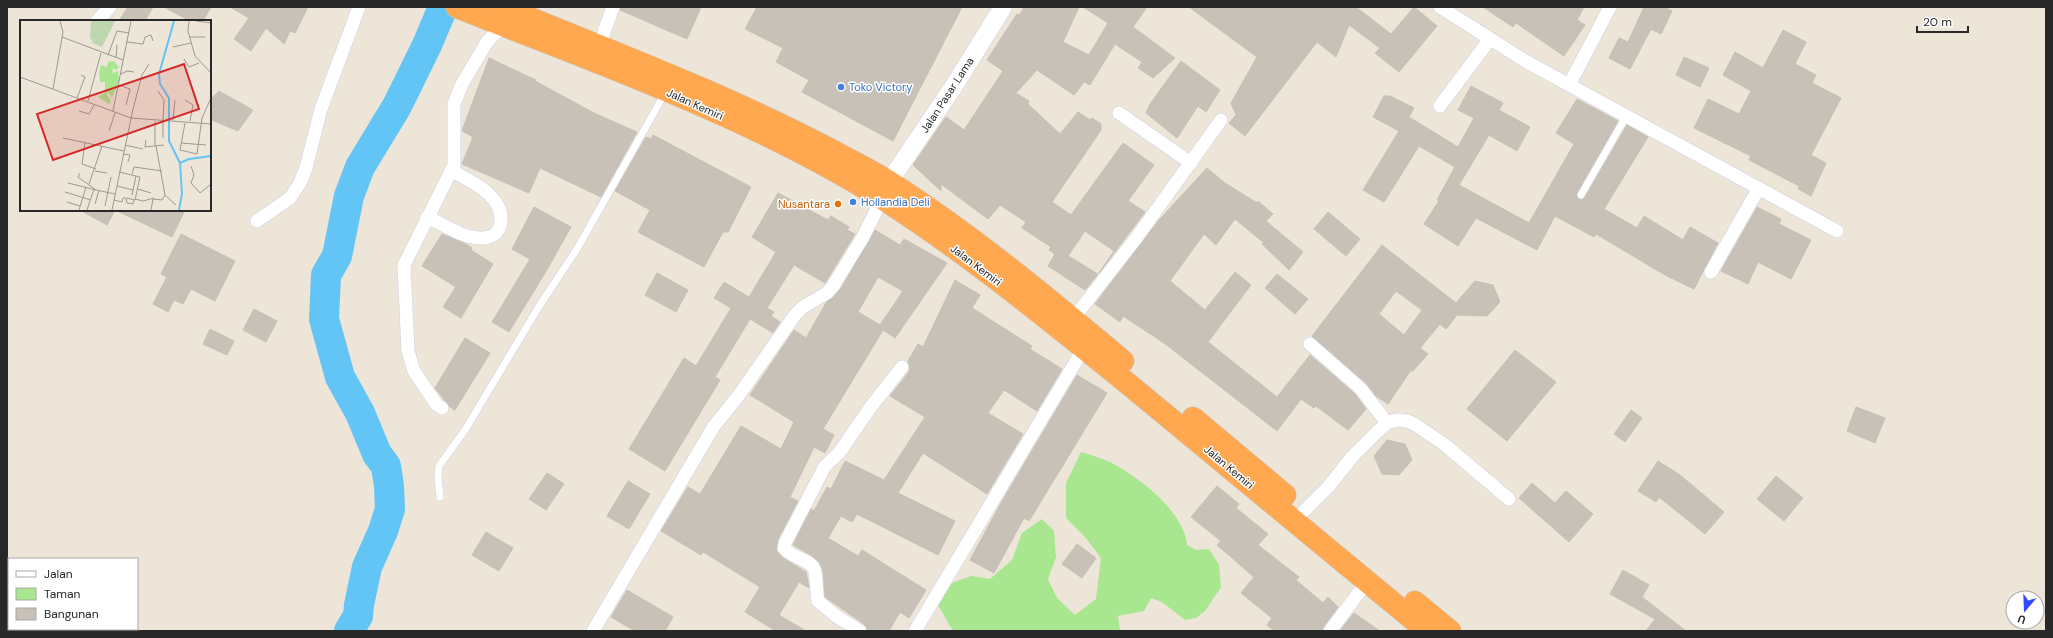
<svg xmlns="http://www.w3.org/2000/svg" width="2053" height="638" font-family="'DM Sans',sans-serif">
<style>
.green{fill:#a8e790}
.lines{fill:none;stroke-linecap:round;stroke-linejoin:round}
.river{stroke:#63c5f6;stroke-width:30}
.building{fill:#c7c1b8;stroke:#c7c1b2;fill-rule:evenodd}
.lane-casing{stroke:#cdd0e2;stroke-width:8}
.street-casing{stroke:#cdd0e2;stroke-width:14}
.secondary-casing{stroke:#cdd0e2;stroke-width:19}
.highway-casing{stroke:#c7c7c7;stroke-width:23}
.lane{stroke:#fff;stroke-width:7}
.street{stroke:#fff;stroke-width:13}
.secondary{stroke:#fff;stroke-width:18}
.highway{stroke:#ffa850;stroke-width:22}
.shop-dot{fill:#3f7fe0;stroke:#fff;stroke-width:1.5}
.food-dot{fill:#e8710a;stroke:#fff;stroke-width:1.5}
.labels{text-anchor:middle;stroke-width:3;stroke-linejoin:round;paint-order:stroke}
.shop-label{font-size:11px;fill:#366cbe;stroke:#fff;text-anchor:start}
.street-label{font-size:11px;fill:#282828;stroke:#fff}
.food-label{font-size:11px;fill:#c56008;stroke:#fff;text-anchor:end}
.inset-river{fill:none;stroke:#63c5f6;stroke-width:2}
.inset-road{fill:none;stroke:#9e9992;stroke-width:1}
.view{fill:#d62828;fill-opacity:0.15;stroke:#d62828;stroke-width:2}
.inset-edge{fill:none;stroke:#282828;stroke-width:2}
</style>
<rect width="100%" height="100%" fill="#ece5d8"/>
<!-- green -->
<path class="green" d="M1081,452C1091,455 1101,458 1110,462C1139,477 1184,511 1187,545L1196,550L1209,549L1219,565L1221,587L1205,611L1196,618L1185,620L1162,602L1151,598L1144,611L1118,616L1120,631H953L938,605L949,584L971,576L990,579L1012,560L1022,533L1042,519L1054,531L1056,557L1048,579L1057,598L1075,615L1096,599L1101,558L1085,537L1066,518V483Z"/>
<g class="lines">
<!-- river -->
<path class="river" d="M349,631L358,616L359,605L367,567L383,531L390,509L389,486L386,466L377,454L360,413L340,377L324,319L326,275L337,256L349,196L360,167L397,106L427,45L443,7"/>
</g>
<!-- building -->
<path class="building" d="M128,7H153L145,21H119Z
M164,7H211L203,21H190Z
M230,7H308L295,33L290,31L284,44L266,28L251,51L234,39L249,18Z
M621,7H701L687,39L620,10Z
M757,7H962L893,141L802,92L809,80L776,62L783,48L745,29Z
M1024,7H1079L1063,42L1089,55L1108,23L1083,7H1147L1133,27L1175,58L1153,78L1138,68L1142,62L1115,44L1090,85L1084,82L1074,95L1037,70L1016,93L1029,101L1028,104L1060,134L1078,112L1090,120L1092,118L1101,124V130L1052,202L1071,215L1123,143L1154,165L1128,201L1145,212L1099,273L1114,251L1085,231L1068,256L1098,274L1085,290L1048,266L1055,254L1049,250L1051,247L1022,228L1026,222L1000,205L988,219L941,184V191L913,165L946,117L964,130L1003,71L987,60L1017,14L1020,15Z
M1189,7H1356L1391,34L1414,7L1437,26L1399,72L1375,53L1380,48L1349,25L1336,57L1317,42L1245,136L1229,123L1236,115L1231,103L1257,57Z
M1483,7H1584L1577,20L1585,25L1564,56L1516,23L1513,27Z
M1644,7H1665L1672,11L1661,34L1651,29L1630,69L1609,58L1619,38L1628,42Z
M1783,30L1806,42L1795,64L1816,75L1812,83L1841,98L1811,155L1826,163L1811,196L1798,189L1799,186L1749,160L1751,156L1694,128L1708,99L1739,114L1751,91L1723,75L1735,52L1763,68Z
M1684,57L1709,68L1700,87L1676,75Z
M489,58L536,80L535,81L594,113L637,132L601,197L540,168L529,193L462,164L473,137L462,131Z
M1181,61L1220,90L1206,112L1198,106L1177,138L1146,113L1150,104Z
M1471,86L1503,103L1499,110L1530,127L1517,151L1489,135L1459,185L1529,223L1574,144L1556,133L1577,99L1618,121L1577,193V198L1581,200L1585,197L1627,125L1648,137L1604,209L1637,228L1644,216L1683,240L1690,227L1718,243L1694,289L1665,275L1596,234L1594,237L1555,216L1537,250L1476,218L1458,246L1424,224L1439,201L1437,200L1455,167L1419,146L1384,202L1363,190L1399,131L1373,117L1384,96H1390L1414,108L1409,117L1458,147L1474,118L1458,110Z
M219,91L253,110L238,131L210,119V100Z
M653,135L751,187L728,232H723L704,267L638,232L650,210L615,191L646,137L651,139Z
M1207,168L1225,183L1257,203L1258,201L1273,214L1266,221L1303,252L1289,270L1262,244L1264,243L1235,219L1216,245L1204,234L1170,281L1205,310L1235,272L1251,285L1208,342L1277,397L1310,355L1355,394L1366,409L1348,430L1316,406L1314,408L1301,399L1277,431L1164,343L1123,316L1120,322L1095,304L1159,220Z
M778,193L828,220L831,216L849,227L847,230L855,234L825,283L794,265L767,308L774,312L771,316L780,322L773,333L750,319L715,377L720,380L665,471L629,449L684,358L696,366L731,308L714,298L724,282L749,297L776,252L752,237Z
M534,207L571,227L548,268L509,332L492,322L530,259L512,249Z
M1757,207L1781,219L1779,224L1811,240L1791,279L1758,262L1748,284L1721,271Z
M80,210H185L172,237L115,210L107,225Z
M1328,212L1360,239L1346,256L1314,229Z
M875,230L900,245L904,239L947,263L895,338L883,330L823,429L834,435L825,453L814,447L790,497L798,501L778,539L776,550L783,558L806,572L809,588L799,582L779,615L806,631H776L745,612L760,587L703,552L701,555L661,531L688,487L700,494L741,426L781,449L794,422L750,395L794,330L806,338L826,303L840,290ZM878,277L903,291L880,325L858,312Z
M181,234L235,261L215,301L191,289L183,304L174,300L168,312L153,304L167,277L161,274Z
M442,234L464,243L472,248L471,250L493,264L461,318L443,307L456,287L422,266Z
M1382,245L1456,303L1475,281L1493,285L1500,302L1487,316L1457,315L1446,329L1440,324L1420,348L1428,354L1412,372L1411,370L1388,404L1376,396L1366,383L1312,336ZM1396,291L1422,310L1404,335L1379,314Z
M657,273L688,290L676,312L645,295Z
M1277,274L1308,299L1295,314L1265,288Z
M955,280L980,295L972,308L1032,346L1030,349L1062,369L1037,411L1004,390L988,413L1023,434L987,494L923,453L898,493L955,521L938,555L857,514L852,522L841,516L828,538L858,556L862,550L926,590L909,618L900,612L889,631H868L864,624L825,597L823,571L820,563L811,555L793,545L811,509L814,511L827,487L831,489L845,461L884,480L925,417L890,396L909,372L910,368L908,361L918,344L923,347Z
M254,309L277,321L266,342L243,330Z
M210,329L234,341L227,355L203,344Z
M465,338L490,353L455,410L450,407L435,388Z
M1515,350L1556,382L1507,441L1467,409Z
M1077,375L1107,393L1029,521L1024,518L994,573L970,560L1001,503Z
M1856,407L1885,418L1875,443L1847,431Z
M1631,410L1642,418L1625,442L1614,434Z
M1387,440L1405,444L1412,460L1399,475L1382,474L1374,456Z
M1658,461L1680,475L1724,512L1705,534L1659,497L1656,502L1638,491Z
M547,473L564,484L546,510L529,499Z
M1776,476L1803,498L1784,521L1757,499Z
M628,481L650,494L629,529L607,516Z
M1532,483L1555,503L1566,491L1593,514L1569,542L1519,498Z
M1217,486L1239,504L1236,508L1268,534L1258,545L1299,577L1296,580L1323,603L1328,597L1338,607L1324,626L1322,631H1274L1267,625L1272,618L1241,593L1254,577L1217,545L1221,541L1191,517Z
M486,532L513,548L499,571L472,555Z
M1077,544L1096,558L1082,578L1062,564Z
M1623,570L1649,585L1642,597L1686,631H1646L1655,619L1610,594Z
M627,590L673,617L665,631H635L611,617Z
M1354,613L1380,631H1340Z"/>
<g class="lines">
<defs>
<path id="lane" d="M1581,195L1627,115
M440,497L438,479L439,466L465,430L538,308L577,249L665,93"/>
<path id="street" d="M1440,7L1527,62L1837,231
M97,21L110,7
M599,46L613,7
M1569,85L1610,7
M1440,106L1490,39
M1119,113L1191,163
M427,217C444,225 462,238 481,238C491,238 497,235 500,226C508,198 471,181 452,171
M257,221L290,198L300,183L306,168L321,109L359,7
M1711,272L1759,188
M1073,319L1137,237L1221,120
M1310,344L1361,389L1387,423
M442,408L437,405L414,371L408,351L404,265L454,165V104L462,84L487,42L503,25
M1304,511L1329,486L1352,457L1378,431L1387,423L1397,420L1407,421L1416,425L1445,445L1509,499
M593,631L714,426L739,395L795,315L803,307L827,293L833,286L863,237L882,199
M860,631L836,616L818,601C816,591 817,582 815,572C813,559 791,558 784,548L785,543L825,466L839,453L870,408L902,367
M915,631L1087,343
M1330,631L1367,582"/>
<path id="secondary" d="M884,194L893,176L954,86L1003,7"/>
<path id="highway" d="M457,7C600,64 752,117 883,199C966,252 1044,316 1121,378C1223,462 1324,547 1427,631
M503,7C614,53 725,94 831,150C851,161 872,171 891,183C973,236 1049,299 1123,361
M1193,418L1285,495
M1415,602L1450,631"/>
</defs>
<!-- lane casing -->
<use href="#lane" class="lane-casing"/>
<!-- street casing -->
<use href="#street" class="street-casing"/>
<!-- secondary casing -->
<use href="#secondary" class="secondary-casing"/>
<!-- highway casing -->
<use href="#highway" class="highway-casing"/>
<!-- lane -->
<use href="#lane" class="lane"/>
<!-- street -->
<use href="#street" class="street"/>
<!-- secondary -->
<use href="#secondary" class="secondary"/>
<!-- highway -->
<use href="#highway" class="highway"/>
</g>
<!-- markers -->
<g class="shop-dot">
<circle cx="841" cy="87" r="4"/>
<circle cx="853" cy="202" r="4"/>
</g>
<circle class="food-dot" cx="838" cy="204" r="4"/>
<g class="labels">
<!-- shop labels -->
<g class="shop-label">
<text x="849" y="91">Toko Victory</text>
<text x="861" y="206">Hollandia Deli</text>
</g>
<!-- street labels -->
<g class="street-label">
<text transform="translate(947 95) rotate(-57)" y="4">Jalan Pasar Lama</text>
<text transform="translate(695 104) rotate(24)" y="4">Jalan Kemiri</text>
<text transform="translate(976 265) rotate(37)" y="4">Jalan Kemiri</text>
<text transform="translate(1229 467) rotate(40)" y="4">Jalan Kemiri</text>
</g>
<!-- food labels -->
<g class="food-label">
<text x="830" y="208">Nusantara</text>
</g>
</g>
<!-- overview -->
<g transform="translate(20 20)">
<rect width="191" height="191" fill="#ece5d8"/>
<path d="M94,41L99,47L96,50L93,48L92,53L98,51L99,60L92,78L89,73H86L91,81L89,84L78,77L84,73L85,68V62H80L79,53L81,45L87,47L88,42Z" fill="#a8e790"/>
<path d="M71,1H95L82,27L73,23L70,17Z" fill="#bfd7ae"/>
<path class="inset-river" d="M154,1L139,54L140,64L149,78V121L160,143M159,190L162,174L160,143L169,139L191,136"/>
<path class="inset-road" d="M169,1L168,11L175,36L191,53M176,1L191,3M42,17L103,40M169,17H185M107,22L123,24L125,17L131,15L133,21M153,27L171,23M88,35L97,11L109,13M96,38L97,25M164,39L169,47L179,43M101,54L107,51L114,52M0,57L111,98L191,104M99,65L110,69L106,85M33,69L43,12L40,1M138,71L144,80L143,100M57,78L65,57L61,55M165,80L173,85L170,101M68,81L81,33M59,91L69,94L74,85M93,91L111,1M153,100L155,80M143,101V118M165,103L160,130L177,134L182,98L191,78M89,111L95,93M43,118L104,131M126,120L125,127L144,125M65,122L62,144L76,149M161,123L186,125M105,125L123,129M135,126V101M136,126L145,175L156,185M103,134L110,135L108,142M171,146L174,155L171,163L180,173L191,164M75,151L87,153M99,152L120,157L115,180L107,178M60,153L58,157L76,170L95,174M112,154L114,147L142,151M48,163L76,170M69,164L82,126M97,166L113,170M118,169L131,173M45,172L71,180M112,175L116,156M115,179L123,181L134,178M94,180L102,182L103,178H106L107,183L113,184L114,180M47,182L60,186M75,184L79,170M85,186L91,157M59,190L66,167M67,190L74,169M92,190L113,89L122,55L129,44M131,190L133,179L142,180L145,175"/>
<path class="view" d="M164,44L179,89L33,140L17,94Z"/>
<rect width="191" height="191" class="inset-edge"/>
</g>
<!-- border -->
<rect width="2053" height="638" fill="none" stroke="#282828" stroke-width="16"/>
<!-- legend -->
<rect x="8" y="558" width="130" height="72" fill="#ffffff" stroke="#a9a9a9"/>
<rect x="16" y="571" width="20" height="6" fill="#ffffff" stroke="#a9a9a9"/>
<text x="44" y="578" font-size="12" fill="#282828">Jalan</text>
<rect x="16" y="588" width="20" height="12" fill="#a8e790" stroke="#a9a9a9"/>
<text x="44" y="598" font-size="12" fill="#282828">Taman</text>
<rect x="16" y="608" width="20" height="12" fill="#c7c1b8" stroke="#a9a9a9"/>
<text x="44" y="618" font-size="12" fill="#282828">Bangunan</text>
<!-- north arrow -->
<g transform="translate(2025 610) rotate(199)"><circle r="19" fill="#ffffff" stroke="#a9a9a9"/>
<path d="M0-3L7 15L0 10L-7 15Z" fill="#324aff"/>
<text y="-6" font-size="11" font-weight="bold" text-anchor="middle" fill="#282828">U</text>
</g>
<!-- scale -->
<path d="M1917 26v6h51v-6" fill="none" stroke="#282828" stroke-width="2"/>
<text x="1923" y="26" font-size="12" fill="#282828" stroke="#ffffff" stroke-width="3" paint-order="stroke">20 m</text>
</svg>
